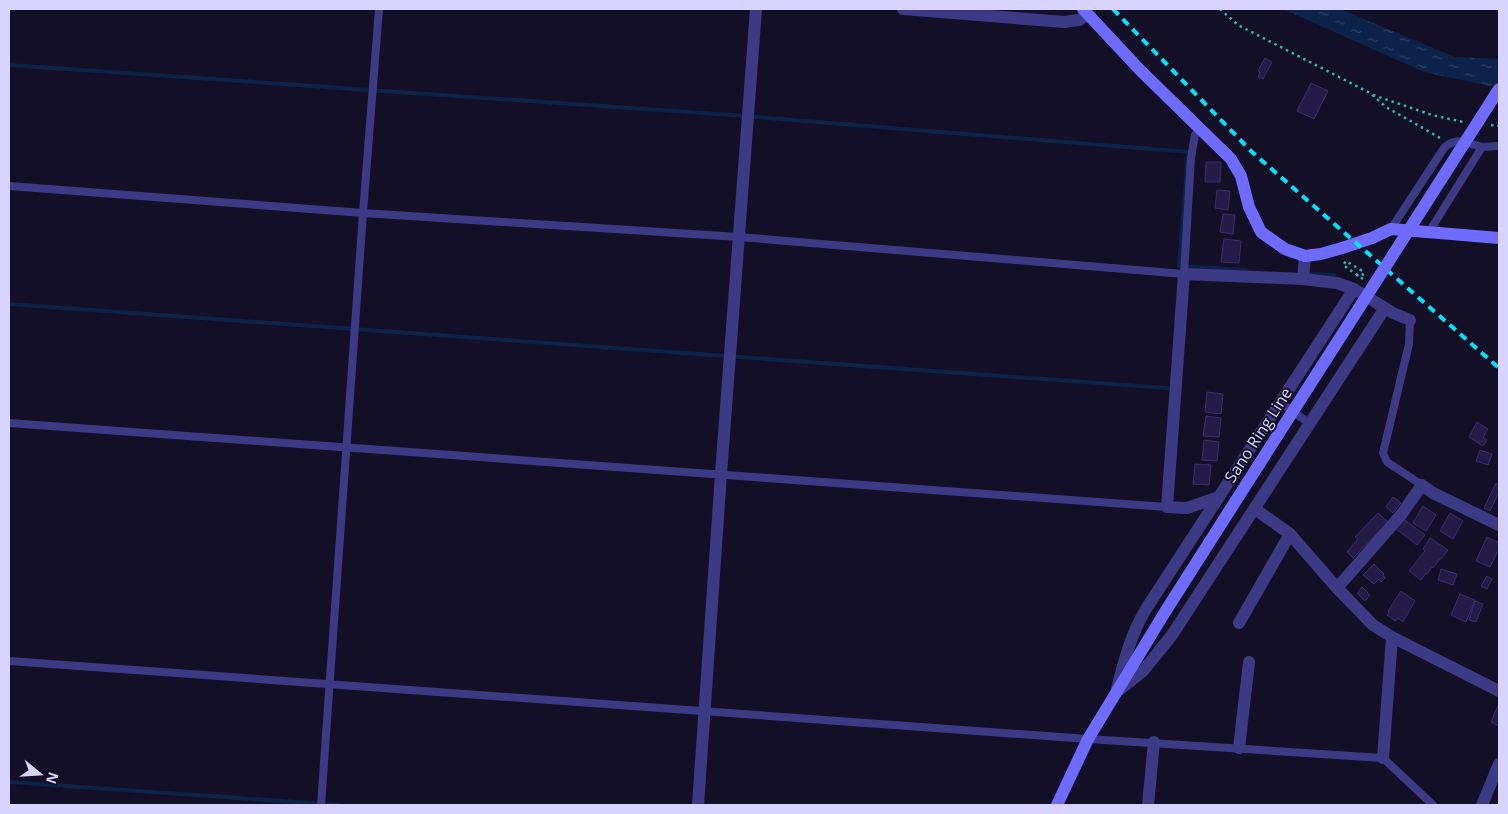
<svg xmlns="http://www.w3.org/2000/svg" width="1508" height="814" font-family="'Open Sans',sans-serif">
<style>
.water{fill:url(#water-ripples)}
.lines{fill:none;stroke-linecap:round;stroke-linejoin:round}
.stream{stroke:#0c2248;stroke-width:4}
.building{fill:#241b47;stroke:#3b2d73}
.path{stroke:#2fb8b0;stroke-width:2.5;stroke-dasharray:2.5 4;stroke-linecap:butt}
.lane{stroke:#3d3a85;stroke-width:8}
.street{stroke:#3d3a85;stroke-width:12}
.secondary{stroke:#6f6bff;stroke-width:12}
.rail{stroke:#00e5ff;stroke-width:4;stroke-dasharray:8 6;stroke-linecap:butt}
.path-bridge{stroke:#2fb8b0;stroke-width:2.5;stroke-dasharray:2.5 4;stroke-linecap:butt}
.secondary-bridge{stroke:#6f6bff;stroke-width:12}
.labels{text-anchor:middle;stroke-width:4;stroke-linejoin:round;paint-order:stroke}
.street-label{font-size:16px;fill:#d9d4ff;stroke:#130f26}
</style>
<defs>
<pattern id="water-ripples" width="26" height="14" patternUnits="userSpaceOnUse" patternTransform="scale(1.25)"><rect width="26" height="14" fill="#0c2248"/><path d="M2 4q2-2 4 0t4 0M15 11q2-2 4 0t4 0" fill="none" stroke="#2f4163"/></pattern>
</defs>
<rect width="100%" height="100%" fill="#130f26"/>
<!-- water -->
<path class="water" d="M1283,9H1340L1455,57L1499,59V88L1424,72Z"/>
<g class="lines">
<!-- stream -->
<path class="stream" d="M9,65L732,115L1188,152L1179,266L1246,270
M1311,274L1334,275
M9,304L1167,388
M9,782L338,805"/>
</g>
<!-- building -->
<path class="building" d="M1265,58L1272,62L1263,79L1258,77L1260,72L1258,71Z
M1311,83L1328,91L1314,119L1297,111Z
M1206,162H1221L1220,182H1205Z
M1217,190L1230,191L1228,210L1215,208Z
M1223,214L1235,215L1233,234L1220,232Z
M1224,239L1241,241L1239,263L1221,262Z
M1207,392L1223,394L1221,414L1205,412Z
M1206,416L1221,418L1219,437L1203,436Z
M1477,422L1488,429L1483,437L1487,440L1483,446L1469,437Z
M1204,440L1219,442L1217,461L1202,460Z
M1480,450L1492,454L1488,465L1476,461Z
M1195,464L1211,465L1209,485L1193,484Z
M1496,483L1499,485V492L1490,511L1484,508Z
M1393,497L1401,503L1393,513L1386,507Z
M1423,506L1436,515L1426,531L1413,523Z
M1378,513L1388,522L1353,558L1347,552L1358,539L1355,537Z
M1450,513L1463,521L1453,539L1440,531Z
M1403,519L1425,535L1417,545L1396,529Z
M1487,537L1499,543V549L1490,567L1476,561Z
M1430,538L1448,550L1441,559H1440L1433,568L1432,567L1427,574L1426,573L1421,580L1409,571L1425,551L1423,549Z
M1374,564L1384,574L1383,575L1385,578L1381,582L1379,579L1374,584L1363,575Z
M1441,569L1457,574L1453,585L1438,580Z
M1487,576L1492,579L1487,589L1481,586Z
M1362,587L1370,595L1365,601L1357,593Z
M1401,591L1415,601L1403,622L1398,618L1396,621L1387,615L1389,612L1388,611Z
M1460,594L1475,600L1466,622L1451,615Z
M1475,601L1483,604L1476,622L1469,620Z
M1499,703V726L1491,722Z"/>
<g class="lines">
<!-- path -->
<path class="path" d="M1220,9L1238,25L1370,93L1386,107L1442,139
M1373,95L1432,115L1463,122
M1491,125L1499,126
M1356,275L1362,276L1364,272"/>
<!-- lane -->
<path class="lane" d="M1482,147L1499,146
M9,186L363,213L739,237L1184,274L1191,158L1195,135L1200,128
M1391,229L1444,148C1457,136 1466,143 1482,147L1429,232
M1410,320L1409,344L1383,453L1387,462L1422,485
M1281,403L1309,423
M9,423L1167,507
M9,661L1088,739L1383,758L1433,805
M321,805L363,213L379,9"/>
<!-- street -->
<path class="street" d="M903,9L1064,22L1079,20L1088,15
M1303,279L1305,256
M1385,308L1393,313L1410,320
M1255,509L1290,534L1337,588L1373,625L1392,637L1499,691
M1337,588L1401,515L1422,485L1433,493L1499,525
M1239,623L1290,534
M1117,689C1124,661 1131,634 1146,609L1354,289
M1119,690L1143,671L1172,635L1385,308L1354,289L1337,283L1303,279L1184,274L1167,507L1187,508L1219,497
M1239,748L1249,662
M1383,758L1392,637
M698,805L721,474L756,9
M1148,805L1154,742
M1482,805L1499,764"/>
<!-- secondary -->
<path class="secondary" d="M1083,9L1140,70L1231,159L1241,176L1249,207L1261,232L1285,249L1305,256L1321,254L1342,248L1372,238L1391,229L1499,238
M1057,805L1088,739L1165,612L1258,466"/>
<!-- rail -->
<path class="rail" d="M1113,9L1251,151L1499,368"/>
<!-- path-bridge -->
<path class="path-bridge" d="M1363,279L1343,265L1346,261L1364,272"/>
<!-- secondary-bridge -->
<path class="secondary-bridge" d="M1258,466L1499,89"/>
</g>
<g class="labels">
<!-- street labels -->
<g class="street-label">
<text transform="translate(1258 435) rotate(-57)" y="6">Sano Ring Line</text>
</g>
</g>
<!-- border -->
<rect width="1508" height="814" fill="none" stroke="#d9d4ff" stroke-width="20"/>
<!-- north arrow -->
<g transform="translate(40 774) rotate(108)" stroke="#130f26" stroke-width="4" paint-order="stroke">
<path d="M0-4L9 19L0 12L-9 19Z" fill="#d9d4ff"/>
<text y="-8" font-size="14" font-weight="bold" text-anchor="middle" fill="#d9d4ff">N</text>
</g>
</svg>
